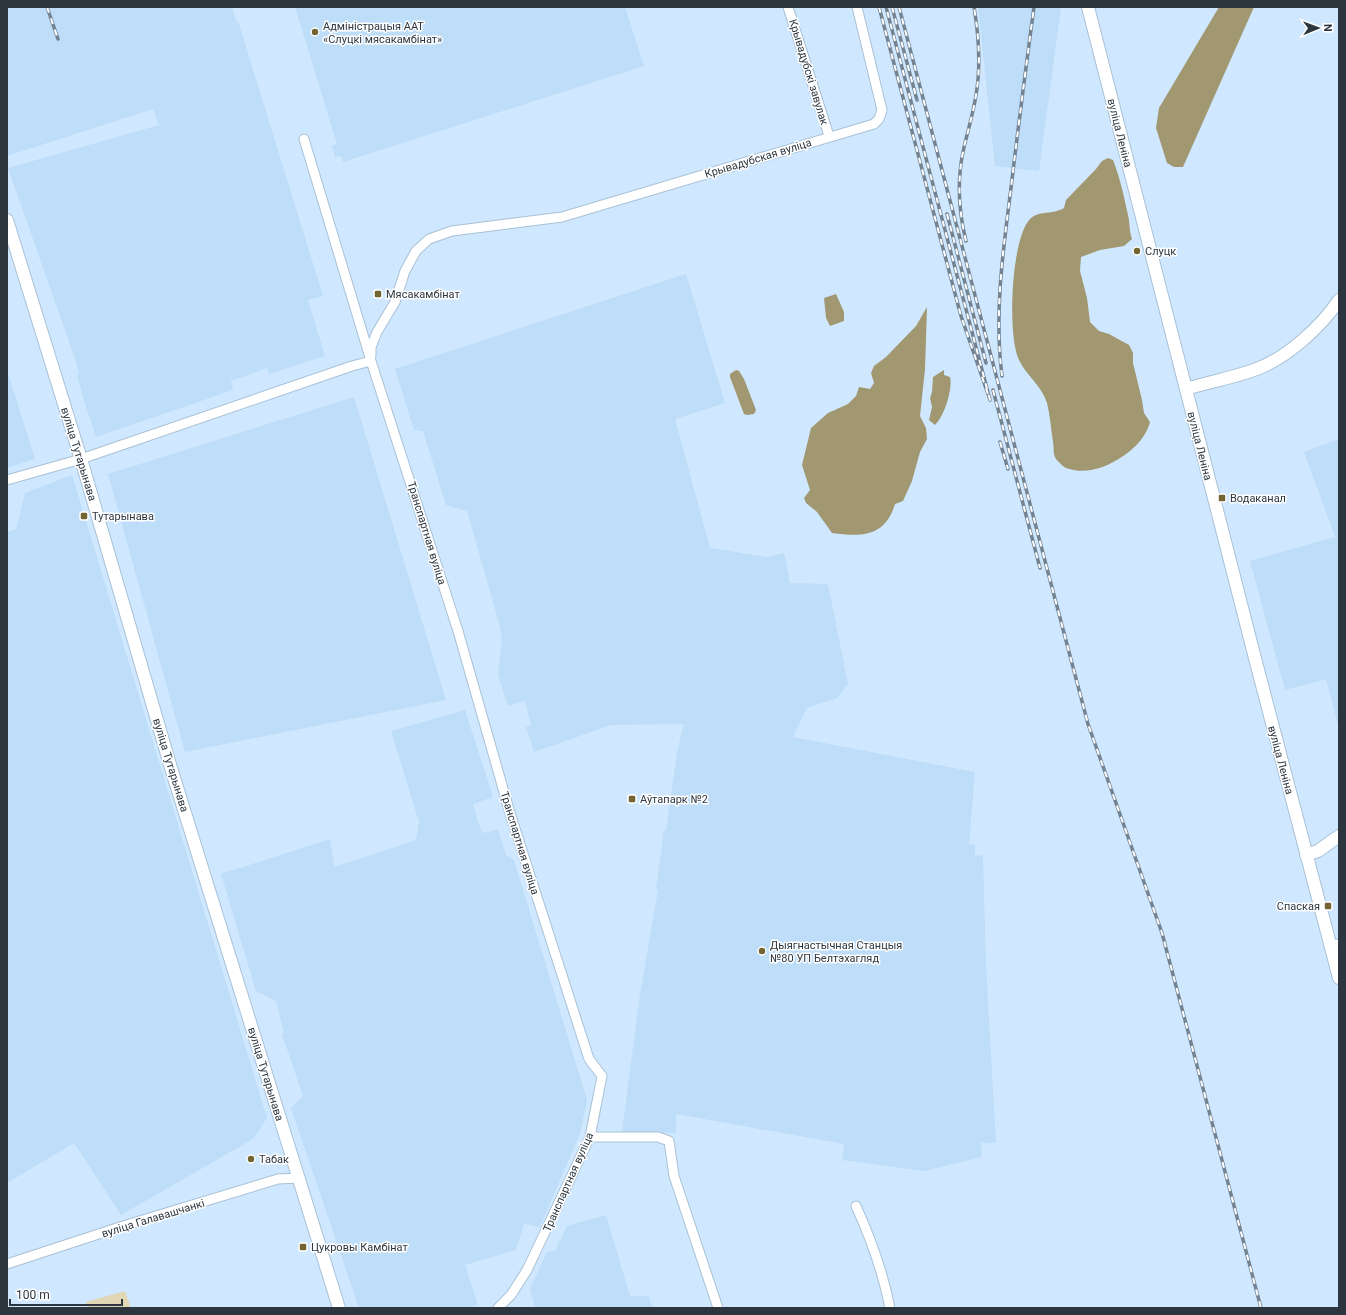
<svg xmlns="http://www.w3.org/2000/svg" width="1346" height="1315" font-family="Roboto,sans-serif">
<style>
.built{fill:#beddf8}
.green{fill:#e1d7b4}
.water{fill:#a19771}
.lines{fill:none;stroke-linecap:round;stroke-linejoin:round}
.street-casing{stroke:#a8c1d6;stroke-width:11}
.secondary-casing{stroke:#a8c1d6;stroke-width:14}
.street{stroke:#fff;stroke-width:9}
.secondary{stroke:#fff;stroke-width:12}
.rail-casing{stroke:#738392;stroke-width:3.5}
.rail{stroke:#fff;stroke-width:2;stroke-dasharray:6;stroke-linecap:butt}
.poi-dot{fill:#736432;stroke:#fff;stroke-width:1.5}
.labels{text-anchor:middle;stroke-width:3;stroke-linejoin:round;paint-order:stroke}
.poi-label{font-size:11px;fill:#2d363f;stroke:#fff;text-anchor:start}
.street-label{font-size:11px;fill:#2d363f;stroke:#fff}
</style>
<rect width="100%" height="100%" fill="#cfe8ff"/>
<!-- built -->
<path class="built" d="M7,7H232L236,21L212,29L238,21L323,296L308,300L325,356L269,374L267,368L231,381L233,390L96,437L84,401L77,375L79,374L75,359L8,168L159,125L153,109L7,156Z
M295,7H625L644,66L343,162L341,156L335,157L332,146L337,144Z
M978,7H1061L1039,171L995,166Z
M686,274L725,403L675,419L710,548L767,557L784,553L790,583L828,584L848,684L837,698L807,708L793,737L975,772L969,844L975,845V855L983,856L986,966L996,1143H981L982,1157L924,1171L842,1160L844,1144L676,1114V1133L622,1132L640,994L658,890L656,889L664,830H666L677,752L684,724L611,725L534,752L526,727L531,725L525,701L508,706L498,675L502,641L499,623L467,511L446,505L423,431L414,430L395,369Z
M7,370L35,459L7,468Z
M354,397L446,700L185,752L108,474Z
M1339,439V729L1326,679L1285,690L1250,561L1335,537L1304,452Z
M72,475L267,1118L253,1139L121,1215L74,1143L7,1183V532L16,529L25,493Z
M465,710L493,797L473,804L481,831L485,833L498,829L506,855L514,860L587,1100L580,1134L540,1227L524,1224L516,1250L465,1265L478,1305L468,1308H359L291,1108L303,1096L282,1034L284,1033L276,1001L256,991L221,874L330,839L334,867L416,840L419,822L391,731Z
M606,1215L630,1296H649L652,1308H535L530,1289L547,1252L555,1251L567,1226Z"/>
<!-- green -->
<path class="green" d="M125,1291L131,1308H88L86,1302Z"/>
<!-- water -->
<path class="water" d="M1219,7H1254L1183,167H1174L1167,163L1156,128L1159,108Z
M1108,158L1113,160C1120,178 1124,196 1128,215C1130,223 1129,230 1132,239L1124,246L1100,250L1081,257L1080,271L1087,298L1090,322L1099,331L1109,334L1129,345L1133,353V363L1142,400L1144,413L1150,422C1144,449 1101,476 1074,470C1070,469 1066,469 1063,466C1061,464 1056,460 1055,457C1053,453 1054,446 1053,442C1051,429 1050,415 1047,403C1042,386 1026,375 1019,360C1007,335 1011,239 1030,219C1039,210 1053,215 1064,208L1066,200L1096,169L1102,161Z
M836,294L844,312V321L830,326L826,318L824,298Z
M927,307L925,369L920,416L926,428L927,439L920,452L912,481L903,501L895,504C885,537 862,537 832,533L817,512L806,503L804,498L810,490L802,465L811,428L828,413L848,404L856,396L859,387L870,389L874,383L871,373L874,366L886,357L916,326Z
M736,370L739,371L744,379L756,410L754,414L747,415L744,414L730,377V374Z
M944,370V375L950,377C953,389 944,417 935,425L929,420L932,407L930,398L932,392L933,377Z"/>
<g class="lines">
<defs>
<path id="street" d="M788,7L829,136
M304,139L371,361L458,631L510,813L589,1059L602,1076L590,1137L527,1270L511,1295L498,1308
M371,356V347L377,332L395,302L405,271L416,251L429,239L452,231L562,217L874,124L879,119L882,110L857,7
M7,480L81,459L352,366L371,361
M1331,945L1339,944
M590,1137H658L669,1141L674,1176L718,1308
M856,1206C871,1239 883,1272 890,1308
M7,1264L120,1227L278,1179L300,1178"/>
<path id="secondary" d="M1088,7L1257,666L1339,978
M7,220L81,459L171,768L339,1308
M1186,389C1208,382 1232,378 1254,370C1286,359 1321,327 1339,300
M1306,855L1318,851L1339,836"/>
</defs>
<!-- street casing -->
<use href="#street" class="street-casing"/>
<!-- secondary casing -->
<use href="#secondary" class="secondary-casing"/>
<!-- street -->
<use href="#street" class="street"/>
<!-- secondary -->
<use href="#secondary" class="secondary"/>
<defs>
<path id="rail" d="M47,7L58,39
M879,7L961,316L990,400L886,7
M892,7L917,100
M899,7L1088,724L1162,933L1261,1308
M947,214L986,363
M966,241C959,213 957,181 963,152C967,133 973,115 976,95C981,66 979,37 974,7
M1002,376C994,313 1003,251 1011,188C1018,128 1026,67 1034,7
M993,390L1040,568
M1000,442L1008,469"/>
</defs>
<!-- rail casing -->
<use href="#rail" class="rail-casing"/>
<!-- rail -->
<use href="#rail" class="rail"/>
</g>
<!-- markers -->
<g class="poi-dot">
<circle cx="315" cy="32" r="4"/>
<circle cx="1137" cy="251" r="4"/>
<rect x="374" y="290" width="8" height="8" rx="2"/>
<rect x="1218" y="494" width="8" height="8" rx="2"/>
<rect x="80" y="512" width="8" height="8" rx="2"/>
<rect x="628" y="795" width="8" height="8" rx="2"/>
<rect x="1324" y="902" width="8" height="8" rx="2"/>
<circle cx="762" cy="951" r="4"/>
<circle cx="251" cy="1159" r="4"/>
<rect x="299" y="1243" width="8" height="8" rx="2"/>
</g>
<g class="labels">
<!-- poi labels -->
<g class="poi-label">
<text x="323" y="30">Адміністрацыя ААТ<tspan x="323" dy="13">«Слуцкі мясакамбінат»</tspan></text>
<text x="1145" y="255">Слуцк</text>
<text x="386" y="298">Мясакамбінат</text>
<text x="1230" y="502">Водаканал</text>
<text x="92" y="520">Тутарынава</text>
<text x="640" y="803">Аўтапарк №2</text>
<text x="1320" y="910" text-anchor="end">Спаская</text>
<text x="770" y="949">Дыягнастычная Станцыя<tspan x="770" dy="13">№80 УП Белтэхагляд</tspan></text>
<text x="259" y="1163">Табак</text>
<text x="311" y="1251">Цукровы Камбінат</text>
</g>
<!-- street labels -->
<g class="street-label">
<text transform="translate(809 72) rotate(73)" y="4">Крывадубскі завулак</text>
<text transform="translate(1120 133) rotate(76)" y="4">вуліца Леніна</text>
<text transform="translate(758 158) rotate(-17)" y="4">Крывадубская вуліца</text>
<text transform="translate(1200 446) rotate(76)" y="4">вуліца Леніна</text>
<text transform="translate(79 454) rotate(73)" y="4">вуліца Тутарынава</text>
<text transform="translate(427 533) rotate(73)" y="4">Транспартная вуліца</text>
<text transform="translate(1281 760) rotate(75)" y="4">вуліца Леніна</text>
<text transform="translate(171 765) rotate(73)" y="4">вуліца Тутарынава</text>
<text transform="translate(520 843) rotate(73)" y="4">Транспартная вуліца</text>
<text transform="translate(266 1074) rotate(73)" y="4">вуліца Тутарынава</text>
<text transform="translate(568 1182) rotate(-66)" y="4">Транспартная вуліца</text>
<text transform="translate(153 1218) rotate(-17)" y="4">вуліца Галавашчанкі</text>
</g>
</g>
<!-- border -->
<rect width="1346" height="1315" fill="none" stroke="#2d363f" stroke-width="16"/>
<!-- north arrow -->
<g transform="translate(1318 28) rotate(89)" stroke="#ffffff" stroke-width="3" paint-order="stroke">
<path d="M0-3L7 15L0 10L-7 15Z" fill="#2d363f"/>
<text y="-6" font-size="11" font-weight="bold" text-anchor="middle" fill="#2d363f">N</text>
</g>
<!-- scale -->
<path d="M10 1299v6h112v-6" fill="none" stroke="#2d363f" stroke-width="2"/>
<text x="16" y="1299" font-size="12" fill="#2d363f" stroke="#ffffff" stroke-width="3" paint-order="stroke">100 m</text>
</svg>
